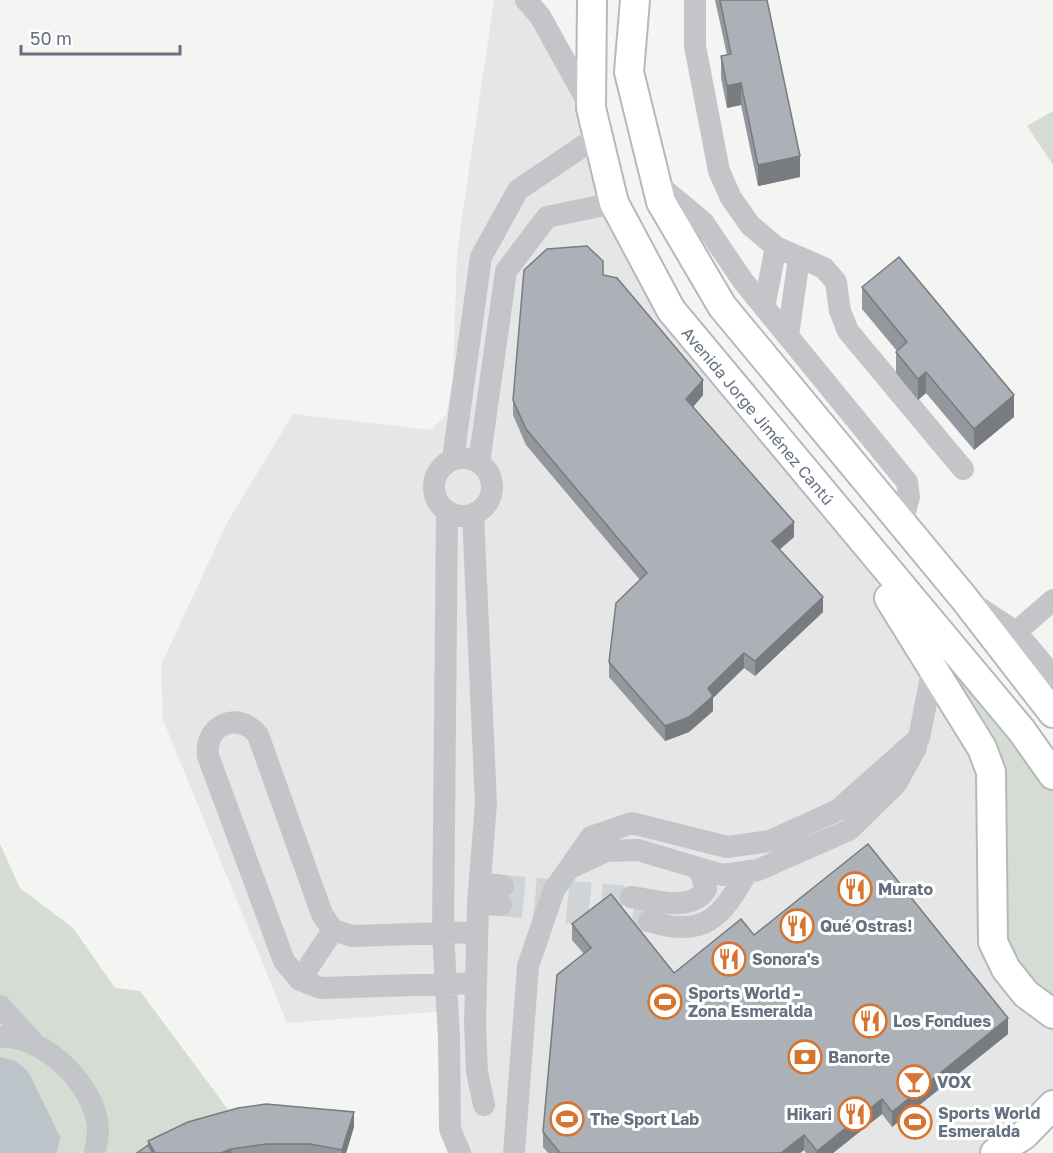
<svg xmlns="http://www.w3.org/2000/svg" width="1053" height="1153" font-family="'Golos Text',sans-serif">
<style>
.built{fill:#e5e6e5}
.green{fill:#d5dcd3}
.water{fill:#bcc4c9}
.lines{fill:none;stroke-linecap:round;stroke-linejoin:round}
.minor-tunnel{stroke:#d0d4d6;stroke-width:22;stroke-dasharray:22 11;stroke-linecap:butt}
.major-casing{stroke:#b6b8bc;stroke-width:32}
.minor{stroke:#c3c5c9;stroke-width:22}
.major{stroke:#fff;stroke-width:28}
.wall{fill:#94979d}
.shaded-wall{fill:#787b80}
.building{fill:#acb0b7;stroke:#787b80;stroke-width:1.5}
.labels{text-anchor:middle;stroke-width:6;stroke-linejoin:round;paint-order:stroke}
.street-label{font-size:16px;fill:#667081;stroke:#fff}
.poi-label{font-size:16px;font-weight:bold;fill:#667081;stroke:#fff;text-anchor:start}
</style>
<rect width="100%" height="100%" fill="#f4f5f2"/>
<!-- built -->
<path class="built" d="M494,0H526L540,16L671,310L833,507L965,719L1053,1014V1105L995,1153H460L447,1011L287,1023L163,720L161,665L227,523L293,414L431,430L446,415L453,376L457,252Z"/>
<!-- green -->
<path class="green" d="M1053,111V165L1027,126Z
M833,507L1053,775V1014L1006,969L991,772L965,719Z
M0,844L20,888L73,928L115,988L140,991L238,1123L155,1153H107L99,1130L95,1153H0Z"/>
<!-- water -->
<path class="water" d="M0,1057L16,1061L29,1073L60,1137L57,1153H0Z"/>
<g class="lines">
<!-- minor-tunnel -->
<path class="minor-tunnel" d="M503,886L631,897
M501,905L649,921"/>
<defs>
<path id="major" d="M592,0L591,108L614,203L671,310L1022,731L1053,775
M635,0L629,72L661,202L722,306L963,597L1053,713
M889,598L982,748L991,772L993,942L1006,969L1026,994L1053,1014
M995,1153L1024,1135L1053,1105"/>
</defs>
<!-- major casing -->
<use href="#major" class="major-casing"/>
<!-- minor -->
<path class="minor" d="M526,0L540,16L591,108
M695,0V46L719,171L731,198L750,225L776,247L824,268L836,282L840,311L848,331L963,469
M656,183L703,222L743,281L907,482L909,497L902,523
M764,307L776,247
M788,336L799,258
M434 487a29 29 0 1 1 58 0a29 29 0 1 1-58 0Z
M453,459L481,257L518,190L598,136
M479,463L506,271L547,217L614,203
M447,511L443,933L449,1037L450,1129L460,1153
M473,514L486,804L478,903L475,1024L477,1072L484,1105
M975,605L1016,632L1053,676
M1016,632L1053,600
M570,868L606,851L638,850L722,875L758,870L849,830L896,784L916,748
M481,883L503,886
M631,897C654,900 692,913 706,889L699,868
M478,903L501,905
M649,921C704,939 722,917 747,872
M300,980L333,930
M476,983L321,988L300,980L284,961L208,756C204,725 238,710 258,735L322,914L333,930L352,936L477,932
M0,1006L34,1043
M0,1037C43,1034 97,1086 98,1130C98,1137 96,1146 95,1153
M514,1153L528,966L554,890L591,837L632,823L727,847L770,841L838,810L919,738L933,667"/>
<!-- major -->
<use href="#major" class="major"/>
</g>
<!-- wall -->
<path class="wall" d="M715,0H767L800,177L758,186L741,105L727,108L721,78V56L727,55Z
M603,275L703,395L693,407L794,537L779,550L823,612L755,676L744,668L713,698V711L689,732L665,741L609,677V662L640,580L526,445L513,415V400Z
M862,287L1014,417L974,450L926,393L918,400L896,373V352L897,351L862,309Z
M572,924L674,973L754,935L1008,1034L892,1127L882,1114L833,1153H806L804,1150L800,1153H548L543,1147V1132L584,954L572,940Z
M354,1127L346,1153H137L148,1145V1141Z"/>
<!-- shaded-wall -->
<path class="shaded-wall" d="M741,83V105L727,108V86Z
M800,156V177L758,186V165Z
M926,372V393L918,400V379Z
M703,380V395L686,415V399Z
M1014,395V417L974,450V429Z
M794,522V537L772,556V541Z
M823,597V612L755,676V661Z
M744,653V668L713,698V711L689,732L665,741V726L708,688Z
M1008,1018V1034L892,1127V1112Z
M882,1099V1114L833,1153H817V1151Z
M354,1112V1127L346,1153H342V1150Z
M804,1135V1150L800,1153H781Z
M231,1149V1153H221Z"/>
<!-- building -->
<path class="building" d="M720,0H767L800,156L758,165L741,83L727,86L721,56L731,54Z
M587,246L603,261V275L617,278L703,380L686,399L794,522L772,541L823,597L755,661L744,653L708,688L713,696L689,717L665,726L609,662L616,603L647,573L526,429L513,400L524,270L547,249Z
M899,257L1014,395L974,429L926,372L918,379L896,352L907,342L862,287Z
M868,844L1008,1018L892,1112L882,1099L817,1151L804,1135L781,1153H560L543,1132L557,975L591,948L572,924L611,894L674,973L741,919L754,935Z
M266,1104L354,1112L342,1150L310,1144H267L231,1149L221,1153H155L148,1141L188,1122L238,1108Z
M148,1145L153,1153H137Z"/>
<!-- icons -->
<defs>
<symbol id="restaurant-ring" viewBox="-11 -11 22 22"><circle r="9.5" fill="#fff" stroke="#d7742f" stroke-width="1.5"/><path d="M-5-6h1v4h1v-4h1v4h1v-4h1v5L-1.5 .5V6h-2V.5L-5-1ZM5-6V6H3V1.5H1.5Q1.5-4 5-6Z" fill="#d7742f"/></symbol>
<symbol id="stadium-ring" viewBox="-11 -11 22 22"><circle r="9.5" fill="#fff" stroke="#d7742f" stroke-width="1.5"/><path d="M0-5a6.5 5 0 1 0 0 10a6.5 5 0 1 0 0-10ZM-3.5-1.8h7v3.6h-7Z" fill="#d7742f"/></symbol>
<symbol id="bank-ring" viewBox="-11 -11 22 22"><circle r="9.5" fill="#fff" stroke="#d7742f" stroke-width="1.5"/><path d="M-6-4H6V4H-6ZM0-2.3a2.3 2.3 0 1 0 0 4.6a2.3 2.3 0 1 0 0-4.6Z" fill="#d7742f"/></symbol>
<symbol id="bar-ring" viewBox="-11 -11 22 22"><circle r="9.5" fill="#fff" stroke="#d7742f" stroke-width="1.5"/><path d="M-6-5H6L.8 .8V4.5H3.5V6h-7V4.5H-.8V.8Z" fill="#d7742f"/></symbol>
</defs>
<g fill-rule="evenodd">
<use href="#restaurant-ring" x="836" y="870" width="38" height="38"/>
<use href="#restaurant-ring" x="778" y="907" width="38" height="38"/>
<use href="#restaurant-ring" x="710" y="940" width="38" height="38"/>
<use href="#stadium-ring" x="646" y="983" width="38" height="38"/>
<use href="#restaurant-ring" x="851" y="1002" width="38" height="38"/>
<use href="#bank-ring" x="786" y="1038" width="38" height="38"/>
<use href="#bar-ring" x="895" y="1063" width="38" height="38"/>
<use href="#restaurant-ring" x="836" y="1095" width="38" height="38"/>
<use href="#stadium-ring" x="548" y="1100" width="38" height="38"/>
<use href="#stadium-ring" x="896" y="1103" width="38" height="38"/>
</g>
<g class="labels">
<!-- street labels -->
<g class="street-label">
<text transform="translate(758 416) rotate(50)" y="6">Avenida Jorge Jiménez Cantú</text>
</g>
<!-- poi labels -->
<g class="poi-label">
<text x="878" y="895">Murato</text>
<text x="820" y="932">Qué Ostras!</text>
<text x="752" y="965">Sonora's</text>
<text x="688" y="999">Sports World -<tspan x="688" dy="18">Zona Esmeralda</tspan></text>
<text x="893" y="1027">Los Fondues</text>
<text x="828" y="1063">Banorte</text>
<text x="937" y="1088">VOX</text>
<text x="938" y="1119">Sports World<tspan x="938" dy="18">Esmeralda</tspan></text>
<text x="832" y="1120" text-anchor="end">Hikari</text>
<text x="590" y="1125">The Sport Lab</text>
</g>
</g>
<!-- scale -->
<path d="M21 45v9h159v-9" fill="none" stroke="#667081" stroke-width="3"/>
<text x="30" y="45" font-size="18" fill="#667081" stroke="#ffffff" stroke-width="4.5" paint-order="stroke">50 m</text>
</svg>
